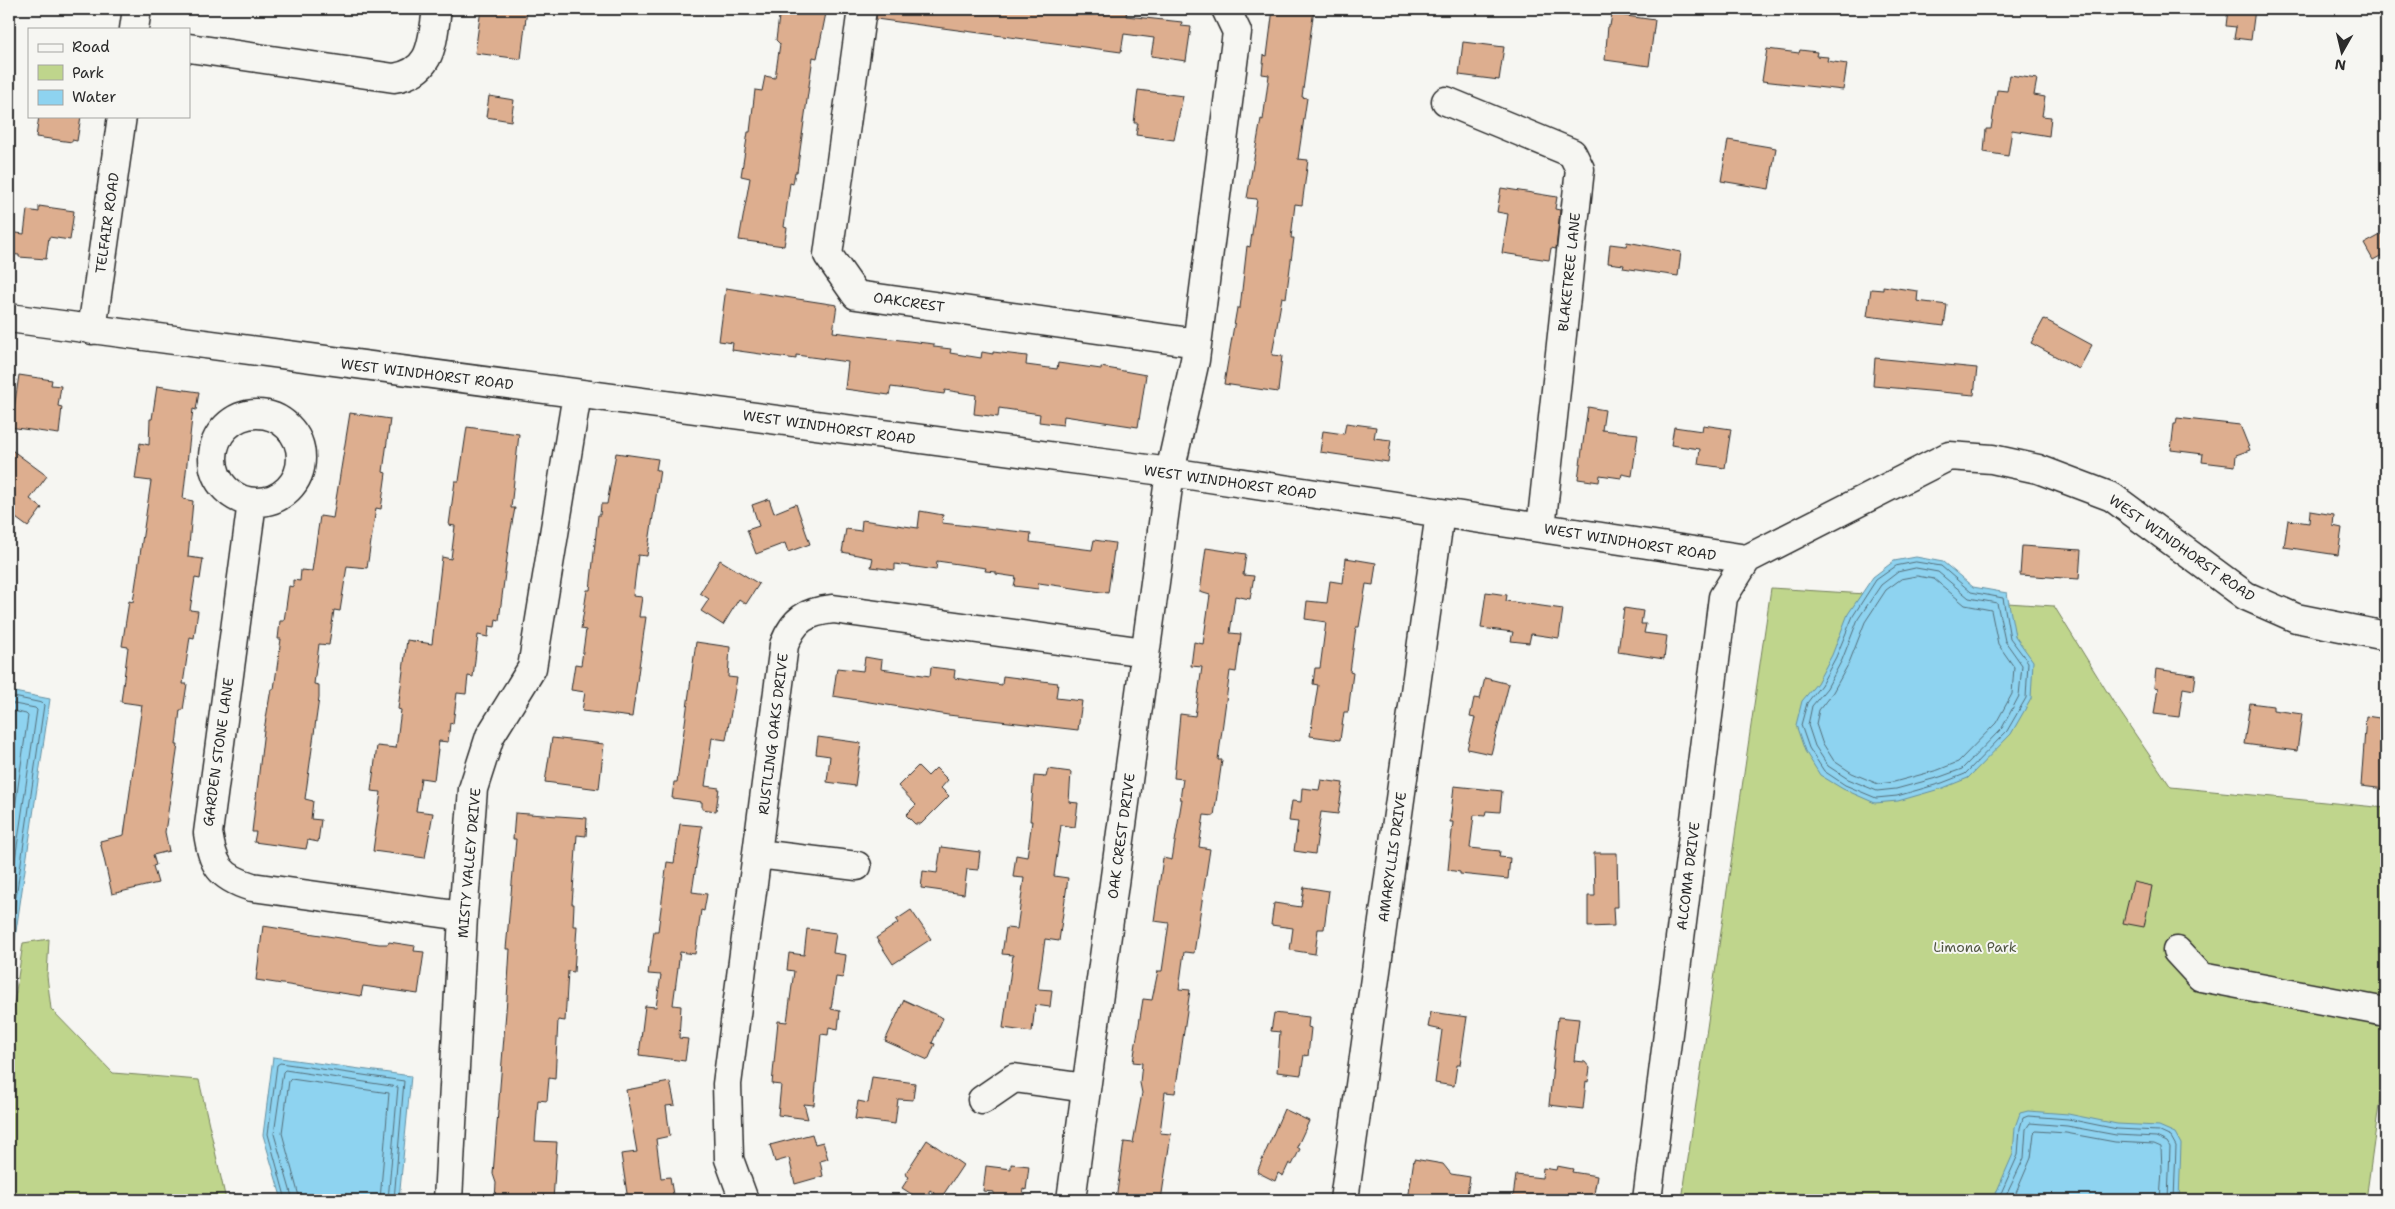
<svg xmlns="http://www.w3.org/2000/svg" width="2395" height="1209" font-family="'Shantell Sans',sans-serif">
<style>
.green{fill:#bfd58c;stroke:#75805c}
.water{fill:#8ed3f0;stroke:#6690a1}
.lines{fill:none;stroke-linecap:round;stroke-linejoin:round}
.shore{stroke:#536e7a;stroke-width:1}
.building{fill:#ddae8f;stroke:#2b2b2b}
.minor-casing{stroke:#2b2b2b;stroke-width:31}
.minor{stroke:#f6f6f2;stroke-width:28}
.labels{text-anchor:middle;stroke-width:4;stroke-linejoin:round;paint-order:stroke}
.street-label{font-size:14px;fill:#2b2b2b;stroke:#f6f6f2}
.park-label{font-size:14px;fill:#505643;stroke:#f6f6f2}
</style>
<rect width="100%" height="100%" fill="#f6f6f2"/>
<filter id="ink" filterUnits="userSpaceOnUse"><feTurbulence type="fractalNoise" baseFrequency=".02" numOctaves="2"/><feDisplacementMap in="SourceGraphic" scale="10" xChannelSelector="R" yChannelSelector="G"/><feConvolveMatrix kernelMatrix="1 2 1 2 8 2 1 2 1" color-interpolation-filters="sRGB"/></filter>
<g filter="url(#ink)">
<!-- green -->
<path class="green" d="M1771,588L2054,606L2114,703L2171,787L2386,808V1053L2366,1200H1682Z
M49,939L47,976L51,1009L113,1073L199,1080L226,1200H9V1039L23,943Z"/>
<!-- water -->
<path class="water" d="M1916,557L1943,562L1973,587L2007,593L2015,636L2033,661L2031,699L2011,734L1968,778L1943,788L1898,801L1875,803L1843,789L1820,775L1805,751L1796,725L1802,701L1817,683L1832,655L1848,614L1873,577L1894,561Z
M9,691L50,699L9,979Z
M273,1057L411,1076L399,1200H282L263,1135Z
M2028,1111L2068,1114L2117,1124L2159,1126L2175,1133L2181,1144L2179,1200H1993L2013,1154L2015,1127L2020,1113Z"/>
<g class="lines">
<!-- shore -->
<path class="shore" d="M1916,562L1941,566L1971,592L2003,598L2010,638L2028,662L2026,698L2007,731L1965,774L1942,783L1897,796L1876,798L1845,785L1824,771L1809,748L1801,725L1807,703L1821,685L1836,657L1853,616L1876,580L1896,566Z
M1916,568L1938,572L1969,598L1997,603L2005,641L2022,665L2019,696L2002,728L1962,769L1940,777L1896,789L1877,791L1848,779L1828,766L1815,746L1808,725L1812,706L1827,688L1842,660L1858,619L1881,585L1898,572Z
M1917,576L1934,579L1965,605L1991,610L1998,644L2014,667L2012,694L1996,723L1958,762L1938,770L1894,782L1878,784L1852,773L1834,761L1822,742L1816,724L1819,710L1833,692L1849,663L1865,622L1886,590L1901,579Z
M9,696L42,703L44,705L9,945
M9,703L35,708L37,710L9,901
M9,710L26,714L28,716L9,850
M286,1200L268,1134L277,1065L280,1063L404,1081L394,1200
M293,1200L274,1134L283,1072L285,1070L398,1087L388,1200
M300,1200L282,1133L289,1081L291,1079L389,1093L380,1200
M1998,1200L2018,1155L2020,1128L2023,1118L2028,1116L2068,1119L2117,1129L2158,1131L2171,1137L2176,1146L2174,1200
M2004,1200L2024,1158L2026,1129L2030,1123L2067,1126L2116,1135L2156,1137L2167,1142L2170,1147L2168,1200
M2013,1200L2031,1158L2034,1133L2036,1131L2066,1133L2115,1142L2154,1144L2161,1147L2162,1170L2160,1200"/>
</g>
<!-- building -->
<path class="building" d="M481,9H527L521,59L475,53Z
M780,9L826,13L817,58L813,57L797,172H795L793,184L790,183L784,227L787,228L784,246L739,240L750,178L741,176L748,132H750L755,90L762,91L765,76L775,78L780,44L776,40Z
M877,9H1127L1126,16L1182,22L1181,26L1191,27L1186,61L1151,56L1154,38L1124,34L1121,52L876,19Z
M1273,9H1314L1302,97L1307,98L1298,159L1308,160L1302,205L1295,204L1291,238H1294L1286,298L1282,297L1272,355L1282,356L1278,392L1224,384L1237,308H1240L1247,246L1250,247L1257,199L1247,198L1261,119L1263,120L1269,75L1262,74L1264,55L1267,56Z
M2228,9H2255L2251,40L2234,38L2236,27L2226,26Z
M1612,14L1655,20L1649,66L1605,60L1608,26H1610Z
M1463,42L1504,47L1499,80L1459,75Z
M1767,49L1799,53L1800,50L1817,52L1816,56L1828,57L1827,61L1847,64L1843,90L1762,81Z
M2010,75L2037,79L2034,95L2045,97L2042,116L2051,117L2049,136L2012,130L2008,156L1984,152L1986,129H1991L1997,90L2007,91Z
M1138,90L1183,96L1174,140L1136,135L1138,123H1134Z
M489,96L514,100L511,121L486,117Z
M39,116H81L77,141L72,140V142L36,137Z
M1728,140L1776,148L1769,189L1721,181Z
M1501,188L1557,197L1555,209L1560,210L1556,249L1551,248L1549,260L1502,253L1508,214L1497,212Z
M39,206L74,211L70,240L49,237L46,259L19,257V255L9,254V232L24,234L27,210L39,212Z
M2386,232V253L2373,260L2364,244Z
M1627,242L1681,252L1678,276L1623,268L1624,265L1608,263L1610,244L1626,246Z
M1883,286L1918,291L1917,301L1947,305L1944,326L1867,316L1871,289L1883,290Z
M726,288L837,305L833,332L934,344V347L951,349L950,353L981,358L982,352L993,354V352L1027,356L1026,365L1057,369L1058,363L1101,369V367L1146,375L1138,427L1064,416L1063,425L1039,422L1040,414L999,408L998,417L974,414L976,395L945,390L944,394L891,387L889,395L845,389L848,362L796,355V359L732,350L733,343L719,341Z
M2044,319L2092,345L2079,369L2031,343Z
M1875,358L1977,368L1974,395L1873,386Z
M19,375L52,380L51,385L61,386L58,406L62,407L59,434L9,427V408L14,409Z
M157,386L199,392L196,410L193,409L183,499L193,501L188,557L203,559L200,579L195,578L190,610L198,611L194,638L190,637L183,684H187L183,710H180L176,745H178L165,832L169,851L153,855L156,865L153,866L158,883L112,894L100,841L124,835L142,705L121,702L128,647L122,646L129,601L133,602L151,481L135,479L140,443L149,445L150,419H152Z
M1588,407L1605,410L1602,430L1638,434L1632,476L1622,474L1621,478L1600,475L1599,482L1578,479Z
M350,413L390,419L383,472L386,473L381,509L376,508L367,568L347,566L340,611L334,610L329,645L319,644L314,684L319,685V698L305,799L313,801L311,819L321,820L318,842L308,840L306,849L254,842L256,832H252L264,730L271,689H274L281,639H278L280,621H284L289,586L293,587V580L300,581L301,570L312,571L320,516L333,518Z
M2177,418L2240,425L2250,450L2236,455L2235,466L2202,462L2203,454L2171,450L2174,424H2176Z
M1346,423L1376,427L1374,438L1391,440L1388,462L1320,452L1323,431L1344,434Z
M1703,425L1731,429L1725,468L1698,464L1700,449L1671,445L1674,427L1702,431Z
M467,427L519,434L511,508H515L510,534L499,620L496,619L495,627L489,626L488,637L478,635L473,677L468,676L466,694L457,693L453,724L450,723L448,742L439,741L434,780L421,778L416,811L433,813L425,858L373,851L381,792L371,791L377,746L396,748L401,710L398,709L407,640L432,644L442,557L451,559L455,526L449,525L455,481H459Z
M9,448L47,476L30,499L42,508L28,527L9,513Z
M616,453L658,459L656,470H660L647,556L638,555L633,596L642,597L639,617H646L632,717L582,711L585,692L571,690L575,664L581,665L586,630L581,629L587,590H590L598,515H600L601,504H607Z
M769,499L774,513L796,504L810,544L788,552L785,543L756,554L747,530L759,526L752,505Z
M920,511L943,515L942,523L1031,533L1030,542L1092,550L1094,540L1115,543L1108,593L1039,583L1038,589L1014,586L1016,577L996,574V572L985,571L986,568L937,561L936,570L895,564V570L871,567L873,558L842,552L846,529L861,531L862,520L918,528Z
M2310,511L2334,515L2333,526L2342,528L2338,555L2284,547L2288,520L2309,523Z
M2022,546L2081,550L2079,579L2020,575Z
M1206,548L1246,554L1243,575L1254,576L1250,599L1235,596L1230,633L1241,634L1236,672L1230,671L1218,760H1222L1214,816L1204,815L1199,847L1210,849L1194,953L1184,952L1179,989L1190,990L1175,1093L1165,1092L1160,1133L1171,1134L1161,1200H1116L1124,1142L1133,1143L1142,1093L1140,1083L1142,1063L1133,1062L1143,999L1152,1000L1158,971H1162L1169,923L1154,921L1163,858L1172,860L1182,799H1180L1183,779L1174,778L1180,714L1195,716L1202,667L1191,666L1194,642L1203,644L1210,595L1200,592Z
M1346,558L1376,563L1373,585L1366,584L1359,627H1356L1350,672L1353,673L1348,712H1344L1340,740L1310,736L1318,685L1313,684L1315,668H1320L1326,622L1305,619L1307,601L1327,603L1330,581L1343,583Z
M720,560L759,584L746,604L739,599L723,625L701,611L709,599L700,593Z
M1486,592L1507,595L1506,601L1563,609L1559,638L1531,634L1529,643L1511,641L1513,632L1481,628Z
M1624,608L1643,611L1641,624H1646L1644,633L1667,636L1664,659L1618,652Z
M696,642L730,647L728,677L737,678L726,740L712,738L705,786L719,788L716,811L702,809V802L672,798L674,782H677Z
M865,657L882,660L881,669L930,676L931,667L955,670L954,678L1002,685L1003,676L1058,683L1056,698L1082,701L1078,730L948,715L833,696L837,668L863,671Z
M2156,669L2196,675L2194,690L2183,688L2179,717L2154,714L2158,688L2154,687Z
M1485,678L1509,684L1491,754L1467,749L1475,718L1470,717L1474,698L1480,699Z
M2250,703L2273,706V710L2302,714L2297,751L2244,744Z
M2366,716L2386,719L2385,789L2361,786Z
M818,737L861,743L855,786L827,782L830,756L816,754Z
M552,738L604,744L599,789L545,782Z
M918,766L928,776L936,768L948,780L941,788L949,796L921,824H915L906,815L916,805L898,786Z
M1048,769L1071,772L1069,802L1078,803L1075,827L1061,825L1054,876L1068,878L1059,941L1045,939L1038,989L1052,990L1050,1007L1035,1005L1032,1032L1003,1028L1013,955L1002,954L1006,928L1017,929L1024,878L1013,877L1016,855L1027,857L1032,821H1030L1034,776L1046,777Z
M1321,780L1343,783L1338,814L1321,812L1315,854L1294,851L1298,822L1289,821L1292,801L1301,802L1302,788L1319,790Z
M1454,786L1502,791L1500,812L1486,811L1485,816L1474,815L1470,848L1500,851L1499,857L1510,858L1508,879L1460,874V872L1448,870L1453,822H1450Z
M515,813L587,818L586,836L577,835L575,863L572,904H574L573,926H577L574,972L568,971L565,1021L558,1020L555,1079L549,1078L547,1101L538,1100L535,1141L557,1142L553,1200H495L496,1183L493,1174L507,999L510,949H506L516,839H513Z
M680,824L702,826L692,892L707,894L704,911L701,910L695,954L680,952L673,1005L681,1006L679,1038L688,1039L685,1061L639,1055L645,1006L656,1007L661,975L648,974L654,931H658L667,862L674,863Z
M941,847L980,852L978,870L967,869L964,894L921,888L923,871L937,873Z
M1594,853H1617L1618,907H1613L1614,926L1588,927V896H1595Z
M2133,882L2152,886L2144,927L2123,923Z
M1304,887L1329,891L1324,929H1318L1315,954L1290,950L1293,928L1271,925L1274,903L1301,907Z
M911,910L931,939L893,964L876,938L898,923L896,920Z
M263,926L379,944H388L389,942L415,946L414,951L424,952L418,994L363,986L361,996L256,980Z
M807,929L836,933L833,953L846,955L843,978L836,977L831,1009L840,1011L838,1029L829,1027L828,1035L821,1034L814,1105L804,1104L808,1119L778,1115L781,1085L772,1084L778,1021L787,1022L794,971L787,970L789,953L804,955Z
M904,1000L943,1018L932,1043L935,1044L928,1060L885,1041Z
M1431,1012L1467,1017L1460,1065H1457L1454,1086L1435,1083L1442,1030L1428,1027Z
M1274,1013L1309,1017L1308,1027L1311,1028L1308,1056L1304,1055L1301,1075L1277,1072L1280,1032L1271,1031Z
M1558,1017L1579,1019L1574,1061L1585,1062L1590,1068L1588,1082L1586,1081L1583,1109L1549,1105Z
M872,1077L915,1083L913,1100L898,1099L895,1124L855,1119L858,1101L868,1103Z
M670,1082L675,1105L666,1106L670,1136L656,1139L661,1178L670,1177L674,1200H628L621,1154L637,1152L626,1090Z
M1284,1109L1309,1121L1297,1147L1300,1149L1292,1165L1289,1163L1283,1176L1278,1173L1275,1181L1257,1172Z
M812,1134L815,1144L823,1142L828,1159L820,1161L823,1176L795,1184L789,1158L775,1162L770,1145Z
M927,1140L963,1165L941,1198L930,1190L924,1200H921L902,1188L909,1177L905,1174Z
M1414,1159L1443,1164L1451,1174L1470,1177L1466,1200H1408Z
M1011,1164L1029,1166L1026,1190L1023,1189L1022,1200H993L994,1192L983,1191L986,1166L1011,1169Z
M1557,1166L1573,1169L1572,1172L1597,1176L1593,1200H1537L1513,1197L1516,1175L1542,1178L1543,1168L1556,1170Z"/>
<g class="lines">
<defs>
<path id="minor" d="M862,9L828,255L856,295L1197,343
M134,29L137,9
M189,48L394,78C433,72 432,42 437,9
M1446,101L1572,153L1580,169L1541,528
M9,318L1170,472L1747,559L1949,456L1992,459L2038,469L2112,497L2246,596L2296,618L2386,636
M92,330L122,116
M213 458a44 44 0 1 1 88 0a44 44 0 1 1-88 0Z
M252,502L208,833C213,865 219,877 252,887L463,916
M758,854L857,866
M2177,951L2201,977L2386,1012
M982,1100L1014,1078L1086,1088
M448,1200L463,916L473,789L490,736L532,668L577,394
M744,1200L729,1159L727,1084L784,645C794,619 806,612 833,609L1145,652
M1071,1200L1170,472L1195,360L1237,32L1226,9
M1344,1200L1440,513
M1647,1200L1723,597L1747,559"/>
</defs>
<!-- minor casing -->
<use href="#minor" class="minor-casing"/>
<!-- minor -->
<use href="#minor" class="minor"/>
</g>
</g>
<g class="labels">
<!-- street labels -->
<g class="street-label">
<text transform="translate(107 223) rotate(-82)" y="5">TELFAIR ROAD</text>
<text transform="translate(1569 272) rotate(-84)" y="5">BLAKETREE LANE</text>
<text transform="translate(909 302) rotate(8)" y="5">OAKCREST</text>
<text transform="translate(427 374) rotate(7)" y="5">WEST WINDHORST ROAD</text>
<text transform="translate(829 427) rotate(8)" y="5">WEST WINDHORST ROAD</text>
<text transform="translate(1230 482) rotate(8)" y="5">WEST WINDHORST ROAD</text>
<text transform="translate(1630 542) rotate(9)" y="5">WEST WINDHORST ROAD</text>
<text transform="translate(2182 548) rotate(35)" y="5">WEST WINDHORST ROAD</text>
<text transform="translate(773 734) rotate(-83)" y="5">RUSTLING OAKS DRIVE</text>
<text transform="translate(218 752) rotate(-82)" y="5">GARDEN STONE LANE</text>
<text transform="translate(1121 836) rotate(-82)" y="5">OAK CREST DRIVE</text>
<text transform="translate(1392 857) rotate(-82)" y="5">AMARYLLIS DRIVE</text>
<text transform="translate(469 863) rotate(-85)" y="5">MISTY VALLEY DRIVE</text>
<text transform="translate(1688 876) rotate(-83)" y="5">ALCOMA DRIVE</text>
</g>
<!-- park labels -->
<g class="park-label">
<text x="1975" y="952">Limona Park</text>
</g>
</g>
<!-- margin -->
<rect width="2395" height="1209" fill="none" stroke="#f6f6f2" stroke-width="30"/>
<rect x="15" y="15" width="2365" height="1179" fill="none" stroke="#2b2b2b" stroke-width="2" filter="url(#ink)"/>
<!-- legend -->
<rect x="28" y="28" width="162" height="90" fill="#f6f6f2" stroke="#a5a5a2"/>
<rect x="38" y="44" width="25" height="8" fill="#f6f6f2" stroke="#a5a5a2"/>
<text x="72" y="52" font-size="15" fill="#2b2b2b">Road</text>
<rect x="38" y="65" width="25" height="15" fill="#bfd58c" stroke="#a5a5a2"/>
<text x="72" y="78" font-size="15" fill="#2b2b2b">Park</text>
<rect x="38" y="90" width="25" height="15" fill="#8ed3f0" stroke="#a5a5a2"/>
<text x="72" y="102" font-size="15" fill="#2b2b2b">Water</text>
<!-- north arrow -->
<g transform="translate(2342 52) rotate(188)" stroke="#f6f6f2" stroke-width="4" paint-order="stroke">
<path d="M0-4L9 19L0 12L-9 19Z" fill="#2b2b2b"/>
<text y="-8" font-size="14" font-weight="bold" text-anchor="middle" fill="#2b2b2b">N</text>
</g>
</svg>
